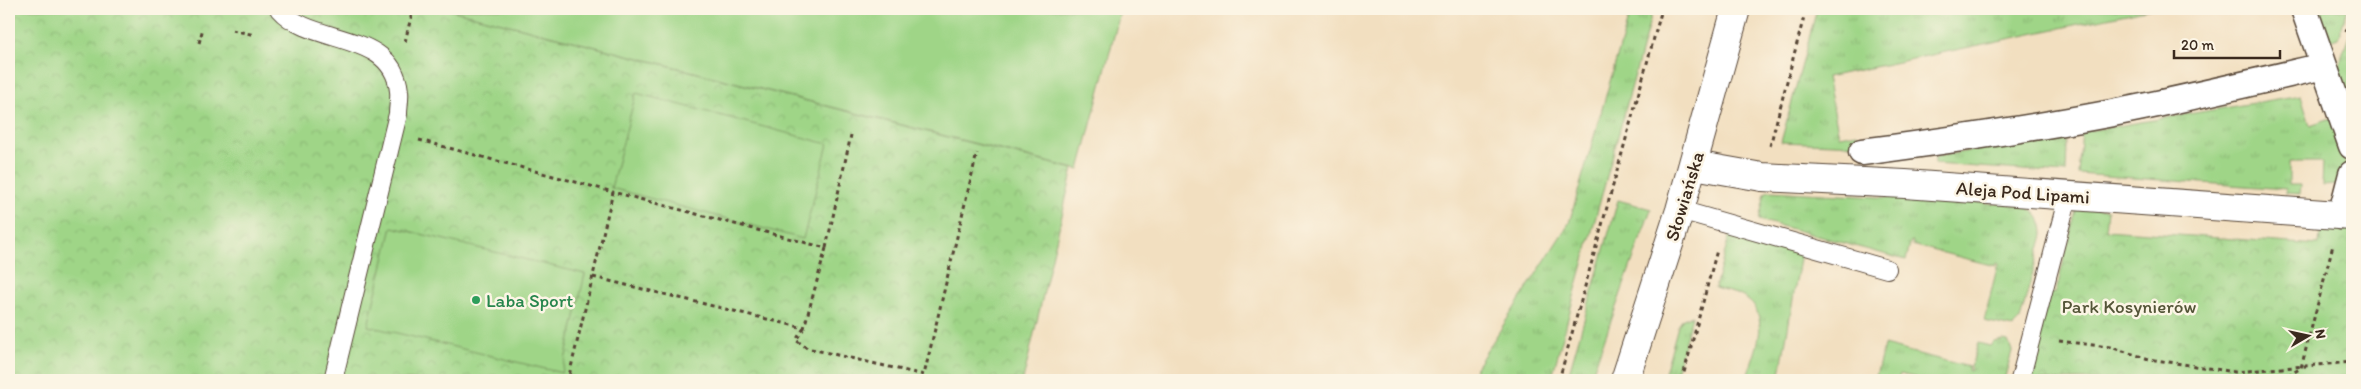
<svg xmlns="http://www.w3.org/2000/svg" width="2361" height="389" font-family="Itim,sans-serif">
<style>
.grass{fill:url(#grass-tufts);stroke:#6d8052}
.park{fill:url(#park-crowns);stroke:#6d8052}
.garden{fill:#9fd587;stroke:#6d8052}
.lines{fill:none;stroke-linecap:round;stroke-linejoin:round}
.service-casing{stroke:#564536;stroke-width:20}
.pedestrian-casing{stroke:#564536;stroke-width:29}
.minor-casing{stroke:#564536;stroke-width:30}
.tertiary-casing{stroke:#564536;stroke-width:30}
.path{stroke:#564536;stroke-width:3;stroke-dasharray:4 4;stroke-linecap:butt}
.service{stroke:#fff;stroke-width:18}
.pedestrian{stroke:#fff;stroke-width:26}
.minor{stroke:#fff;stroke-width:28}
.tertiary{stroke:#fff;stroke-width:28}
.leisure-dot{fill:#2e9e5b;stroke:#fcf5e5;stroke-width:2}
.labels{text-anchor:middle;stroke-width:5;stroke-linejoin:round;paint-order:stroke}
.street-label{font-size:19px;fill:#3b2a1e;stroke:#fcf5e5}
.leisure-label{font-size:19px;fill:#27864d;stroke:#fcf5e5;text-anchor:start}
.park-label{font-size:19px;fill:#545538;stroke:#fcf5e5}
</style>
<defs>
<pattern id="grass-tufts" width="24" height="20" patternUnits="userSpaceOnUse" patternTransform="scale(1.25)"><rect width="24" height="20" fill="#9fd587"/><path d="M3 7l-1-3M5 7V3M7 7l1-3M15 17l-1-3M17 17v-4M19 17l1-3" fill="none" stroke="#8ab774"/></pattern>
<pattern id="park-crowns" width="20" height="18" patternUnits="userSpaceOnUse" patternTransform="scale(1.25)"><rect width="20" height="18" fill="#9fd587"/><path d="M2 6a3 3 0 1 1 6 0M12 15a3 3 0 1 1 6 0" fill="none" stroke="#8ab774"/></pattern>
</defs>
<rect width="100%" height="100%" fill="#fcf5e5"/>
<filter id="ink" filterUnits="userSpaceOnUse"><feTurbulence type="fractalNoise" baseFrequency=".02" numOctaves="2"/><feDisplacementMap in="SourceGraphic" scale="10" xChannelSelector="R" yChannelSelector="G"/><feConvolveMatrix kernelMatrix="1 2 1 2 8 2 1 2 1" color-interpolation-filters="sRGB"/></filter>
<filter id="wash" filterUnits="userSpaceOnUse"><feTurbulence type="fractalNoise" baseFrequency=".0096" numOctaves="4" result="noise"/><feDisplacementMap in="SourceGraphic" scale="20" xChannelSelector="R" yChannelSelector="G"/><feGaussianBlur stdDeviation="1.12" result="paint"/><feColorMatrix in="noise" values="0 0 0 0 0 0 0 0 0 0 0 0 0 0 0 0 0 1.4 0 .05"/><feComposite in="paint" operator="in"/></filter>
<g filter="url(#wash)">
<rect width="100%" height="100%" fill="#f2dfc0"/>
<!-- grass -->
<path class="grass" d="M1631,9H1653L1551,380H1468L1569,223Z
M1817,9H2150L1827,77L1839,136L1857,133L1859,145L1781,142Z
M2315,9H2348L2338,38L2327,42Z
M2352,27V116L2337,71Z
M2301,95L2310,125L2331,118L2348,170L2336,185L2322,186L2323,162H2289V185H2301L2300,194L2286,193V189L2078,174L2082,132Z
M2060,135L2067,142L2066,173L1935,164V157Z
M1769,191L2022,205C2036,211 2043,219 2043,235L2020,320L2013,327L1984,321L1998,264L1996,263L1995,266L1912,245L1913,242L1911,241L1906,260L1759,220L1765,193Z
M1618,200L1651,209L1590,380H1567Z
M1730,233L1801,253L1779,380H1746C1754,354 1775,312 1741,296C1733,292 1723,291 1715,288Z
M1692,316L1674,380H1663L1678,326L1683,319Z
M2003,340L2008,341L2012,351L2004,380H1926L1900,374L1898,380H1875L1884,345L1969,367L1968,370L1970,371L1978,343L1990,346L1994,342Z"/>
<!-- park -->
<path class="park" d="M9,9H447L1073,169L1023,380H9Z
M2077,207L2108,210L2106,230L2319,245L2321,225L2352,227V380H2027L2049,294L2056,292Z"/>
<!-- garden -->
<path class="garden" d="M374,9H406L404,16Z
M447,9H1121L1079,170Z
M636,93L828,144L803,239L611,188Z
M392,227L585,274L562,373L368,326Z"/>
</g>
<g filter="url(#ink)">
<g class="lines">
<defs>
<path id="service" d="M279,9C311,46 393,30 399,91C400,98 398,107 398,114L333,380
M1680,210L1887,269
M2020,380L2068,196"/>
<path id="pedestrian" d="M2304,9L2352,146
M1862,152C1961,139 2059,125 2157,104C2213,92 2268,79 2324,66
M2341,216L2352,174"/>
<path id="minor" d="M1694,165L1762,177L1905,184L2352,216"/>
<path id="tertiary" d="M1625,380L1680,210L1736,9"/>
</defs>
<!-- service casing -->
<use href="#service" class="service-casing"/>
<!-- pedestrian casing -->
<use href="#pedestrian" class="pedestrian-casing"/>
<!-- minor casing -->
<use href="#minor" class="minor-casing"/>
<!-- tertiary casing -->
<use href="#tertiary" class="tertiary-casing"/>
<!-- path -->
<path class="path" d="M232,30L255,35
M2346,32L2352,13
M405,42L413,9
M199,43L203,28
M419,140L613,192L568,380
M1770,146L1806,9
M826,248L851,135
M593,277L804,328L826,248L613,192
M804,328L796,340L807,348L924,375L977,153
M2059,341L2110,347L2149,359L2235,372L2352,362
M1559,380L1662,9
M1682,380L1717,250
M2281,380L2301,368L2333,245"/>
<!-- service -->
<use href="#service" class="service"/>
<!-- pedestrian -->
<use href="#pedestrian" class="pedestrian"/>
<!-- minor -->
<use href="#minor" class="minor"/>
<!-- tertiary -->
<use href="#tertiary" class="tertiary"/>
</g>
</g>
<!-- markers -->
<circle class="leisure-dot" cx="476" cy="300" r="5"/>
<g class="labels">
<!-- street labels -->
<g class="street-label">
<text transform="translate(2023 192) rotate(4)" y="7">Aleja Pod Lipami</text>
<text transform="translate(1684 196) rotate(-73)" y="7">Słowiańska</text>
</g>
<!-- leisure labels -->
<g class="leisure-label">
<text x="486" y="307">Laba Sport</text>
</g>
<!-- park labels -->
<g class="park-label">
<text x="2129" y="313">Park Kosynierów</text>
</g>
</g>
<!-- margin -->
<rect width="2361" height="389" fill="none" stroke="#fcf5e5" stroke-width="30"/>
<!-- north arrow -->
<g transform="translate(2308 336) rotate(81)" stroke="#fcf5e5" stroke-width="4" paint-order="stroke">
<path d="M0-4L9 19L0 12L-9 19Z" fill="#3b2a1e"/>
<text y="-8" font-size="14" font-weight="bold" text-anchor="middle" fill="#3b2a1e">N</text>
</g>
<!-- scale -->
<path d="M2174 50v8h106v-8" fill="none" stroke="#3b2a1e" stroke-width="2.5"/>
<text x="2181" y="50" font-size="15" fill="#3b2a1e" stroke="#fcf5e5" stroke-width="4" paint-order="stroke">20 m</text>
</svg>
